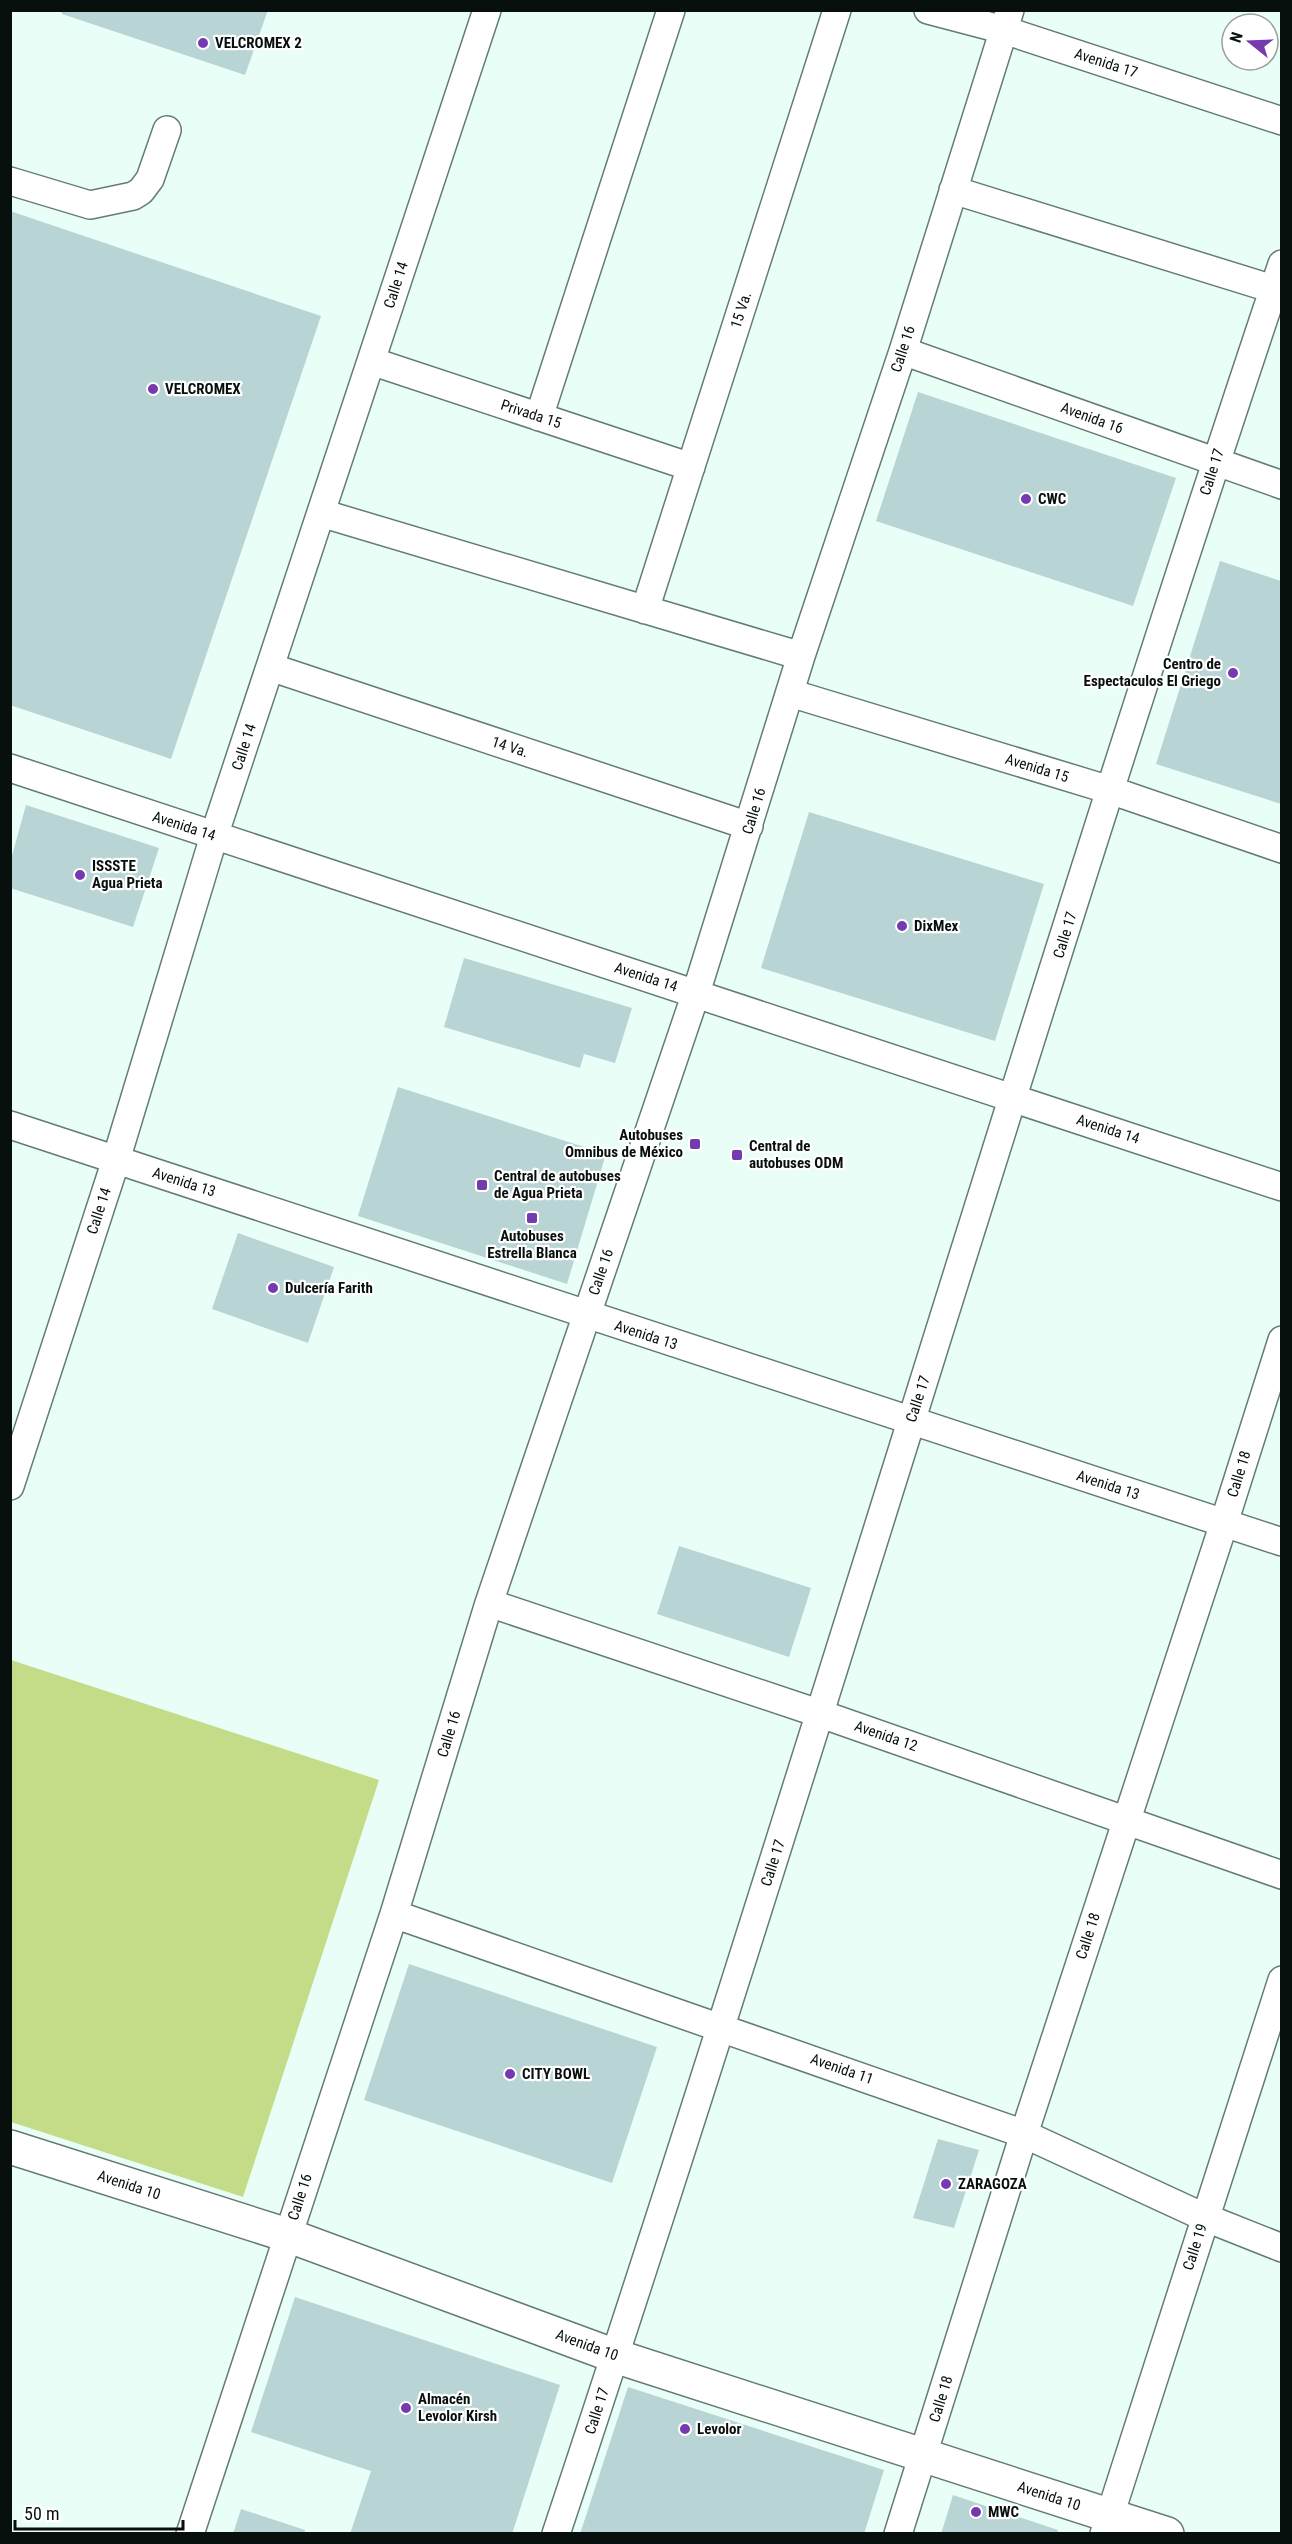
<svg xmlns="http://www.w3.org/2000/svg" width="1292" height="2544" font-family="'Roboto Condensed',sans-serif">
<style>
.green{fill:#c4dc88}
.building{fill:#b8d4d5}
.lines{fill:none;stroke-linecap:round;stroke-linejoin:round}
.minor-casing{stroke:#647c75;stroke-width:30}
.major-casing{stroke:#647c75;stroke-width:36}
.minor{stroke:#fff;stroke-width:27}
.major{stroke:#fff;stroke-width:33}
.poi-dot{fill:#763ab0;stroke:#fff;stroke-width:2}
.labels{text-anchor:middle;stroke-width:4.5;stroke-linejoin:round;paint-order:stroke}
.poi-label{font-size:15px;font-weight:bold;fill:#07100d;stroke:#fff;text-anchor:start}
.street-label{font-size:15px;fill:#07100d;stroke:#fff}
</style>
<rect width="100%" height="100%" fill="#e9fef7"/>
<!-- green -->
<path class="green" d="M11,1660L379,1780L243,2197L11,2122Z"/>
<!-- building -->
<path class="building" d="M62,10H268L245,75L62,14Z
M10,211L321,316L171,759L10,705Z
M918,392L1176,478L1133,606L876,521Z
M1220,561L1281,581V804L1156,764Z
M26,805L159,848L133,927L10,888V863Z
M809,812L1044,884L995,1041L761,968Z
M464,958L632,1008L615,1063L584,1054L580,1068L444,1027Z
M398,1087L606,1154L567,1284L358,1216Z
M238,1233L334,1267L308,1343L212,1309Z
M679,1546L811,1588L789,1657L657,1614Z
M409,1964L657,2047L612,2183L364,2100Z
M938,2139L979,2150L954,2228L913,2218Z
M295,2297L560,2385L512,2534H350L371,2471L251,2432Z
M628,2387L884,2470L864,2534H580Z
M953,2495L1058,2530L1057,2534H941Z
M241,2509L305,2530L304,2534H233Z"/>
<g class="lines">
<defs>
<path id="minor" d="M928,10L1004,30L1282,121
M10,181L90,205L133,196L141,191L150,179L167,130
M953,190L1273,289
M903,351L1282,485
M371,361L691,467
M539,417L671,10
M321,513L801,656
M645,610L837,10
M270,667L749,826
M790,693L1110,790L1282,849
M10,768L1282,1187
M10,1125L1282,1542
M10,1486L116,1160L214,836L487,10
M489,1603L821,1714L1282,1875
M394,1914L1024,2134L1204,2217L1282,2248
M190,2534L394,1914L489,1603L696,993L801,656L903,351L1010,10
M556,2534C807,1780 1029,1017 1282,264
M898,2534L1024,2134L1224,1523L1282,1340
M1104,2534L1282,1980"/>
<path id="major" d="M10,2147L287,2235L615,2356L1167,2534"/>
</defs>
<!-- minor casing -->
<use href="#minor" class="minor-casing"/>
<!-- major casing -->
<use href="#major" class="major-casing"/>
<!-- minor -->
<use href="#minor" class="minor"/>
<!-- major -->
<use href="#major" class="major"/>
</g>
<!-- markers -->
<g class="poi-dot">
<circle cx="203" cy="43" r="6"/>
<circle cx="153" cy="389" r="6"/>
<circle cx="1026" cy="499" r="6"/>
<circle cx="1233" cy="673" r="6"/>
<circle cx="80" cy="875" r="6"/>
<circle cx="902" cy="926" r="6"/>
<rect x="689" y="1138" width="12" height="12" rx="3"/>
<rect x="731" y="1149" width="12" height="12" rx="3"/>
<rect x="476" y="1179" width="12" height="12" rx="3"/>
<rect x="526" y="1212" width="12" height="12" rx="3"/>
<circle cx="273" cy="1288" r="6"/>
<circle cx="510" cy="2074" r="6"/>
<circle cx="946" cy="2184" r="6"/>
<circle cx="406" cy="2408" r="6"/>
<circle cx="685" cy="2429" r="6"/>
<circle cx="976" cy="2512" r="6"/>
</g>
<g class="labels">
<!-- poi labels -->
<g class="poi-label">
<text x="215" y="48">VELCROMEX 2</text>
<text x="165" y="394">VELCROMEX</text>
<text x="1038" y="504">CWC</text>
<text x="1221" y="669" text-anchor="end">Centro de<tspan x="1221" dy="17">Espectaculos El Griego</tspan></text>
<text x="92" y="871">ISSSTE<tspan x="92" dy="17">Agua Prieta</tspan></text>
<text x="914" y="931">DixMex</text>
<text x="683" y="1140" text-anchor="end">Autobuses<tspan x="683" dy="17">Omnibus de México</tspan></text>
<text x="749" y="1151">Central de<tspan x="749" dy="17">autobuses ODM</tspan></text>
<text x="494" y="1181">Central de autobuses<tspan x="494" dy="17">de Agua Prieta</tspan></text>
<text x="532" y="1241" text-anchor="middle">Autobuses<tspan x="532" dy="17">Estrella Blanca</tspan></text>
<text x="285" y="1293">Dulcería Farith</text>
<text x="522" y="2079">CITY BOWL</text>
<text x="958" y="2189">ZARAGOZA</text>
<text x="418" y="2404">Almacén<tspan x="418" dy="17">Levolor Kirsh</tspan></text>
<text x="697" y="2434">Levolor</text>
<text x="988" y="2517">MWC</text>
</g>
<!-- street labels -->
<g class="street-label">
<text transform="translate(1106 63) rotate(18)" y="5">Avenida 17</text>
<text transform="translate(396 285) rotate(-72)" y="5">Calle 14</text>
<text transform="translate(741 310) rotate(-72)" y="5">15 Va.</text>
<text transform="translate(903 349) rotate(-72)" y="5">Calle 16</text>
<text transform="translate(531 414) rotate(18)" y="5">Privada 15</text>
<text transform="translate(1092 418) rotate(20)" y="5">Avenida 16</text>
<text transform="translate(1212 472) rotate(-72)" y="5">Calle 17</text>
<text transform="translate(244 747) rotate(-72)" y="5">Calle 14</text>
<text transform="translate(510 747) rotate(18)" y="5">14 Va.</text>
<text transform="translate(1037 768) rotate(17)" y="5">Avenida 15</text>
<text transform="translate(754 811) rotate(-73)" y="5">Calle 16</text>
<text transform="translate(184 826) rotate(18)" y="5">Avenida 14</text>
<text transform="translate(1065 935) rotate(-73)" y="5">Calle 17</text>
<text transform="translate(646 977) rotate(18)" y="5">Avenida 14</text>
<text transform="translate(1108 1129) rotate(18)" y="5">Avenida 14</text>
<text transform="translate(184 1182) rotate(18)" y="5">Avenida 13</text>
<text transform="translate(99 1211) rotate(-72)" y="5">Calle 14</text>
<text transform="translate(601 1272) rotate(-71)" y="5">Calle 16</text>
<text transform="translate(646 1335) rotate(18)" y="5">Avenida 13</text>
<text transform="translate(918 1399) rotate(-72)" y="5">Calle 17</text>
<text transform="translate(1239 1474) rotate(-73)" y="5">Calle 18</text>
<text transform="translate(1108 1485) rotate(18)" y="5">Avenida 13</text>
<text transform="translate(449 1734) rotate(-73)" y="5">Calle 16</text>
<text transform="translate(886 1736) rotate(19)" y="5">Avenida 12</text>
<text transform="translate(773 1863) rotate(-72)" y="5">Calle 17</text>
<text transform="translate(1088 1936) rotate(-72)" y="5">Calle 18</text>
<text transform="translate(842 2069) rotate(19)" y="5">Avenida 11</text>
<text transform="translate(129 2185) rotate(18)" y="5">Avenida 10</text>
<text transform="translate(300 2197) rotate(-72)" y="5">Calle 16</text>
<text transform="translate(1195 2247) rotate(-72)" y="5">Calle 19</text>
<text transform="translate(587 2345) rotate(20)" y="5">Avenida 10</text>
<text transform="translate(941 2399) rotate(-73)" y="5">Calle 18</text>
<text transform="translate(597 2411) rotate(-72)" y="5">Calle 17</text>
<text transform="translate(1049 2496) rotate(18)" y="5">Avenida 10</text>
</g>
</g>
<!-- border -->
<rect width="1292" height="2544" fill="none" stroke="#07100d" stroke-width="24"/>
<!-- north arrow -->
<g transform="translate(1250 42) rotate(288)"><circle r="28" fill="#ffffff" stroke="#9c9f9e" stroke-width="1.5"/>
<path d="M0-4.5L10 22L0 15L-10 22Z" fill="#763ab0"/>
<text y="-9" font-size="16" font-weight="bold" text-anchor="middle" fill="#07100d">N</text>
</g>
<!-- scale -->
<path d="M15 2520v9h168v-9" fill="none" stroke="#07100d" stroke-width="3"/>
<text x="24" y="2520" font-size="18" fill="#07100d" stroke="#ffffff" stroke-width="4.5" paint-order="stroke">50 m</text>
</svg>
